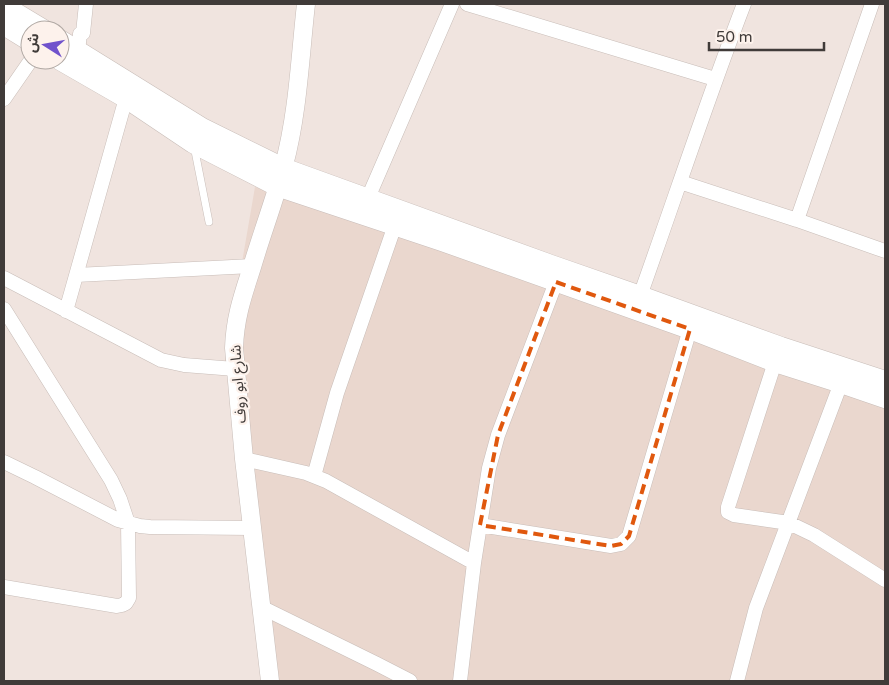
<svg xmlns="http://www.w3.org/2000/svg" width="889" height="685" font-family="'Varela Round','Noto Sans Arabic',sans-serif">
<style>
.built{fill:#ead7ce}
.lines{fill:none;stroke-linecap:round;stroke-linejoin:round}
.service-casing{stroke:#c8bdb8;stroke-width:8}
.minor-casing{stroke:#c8bdb8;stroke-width:15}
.tertiary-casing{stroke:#c8bdb8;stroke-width:19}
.secondary-casing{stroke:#c8bdb8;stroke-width:21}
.service{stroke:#fff;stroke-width:7}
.minor{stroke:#fff;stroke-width:14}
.tertiary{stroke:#fff;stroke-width:18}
.secondary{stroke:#fff;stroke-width:20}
.marked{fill:none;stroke:#e0580e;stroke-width:4;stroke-dasharray:10 6;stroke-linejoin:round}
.labels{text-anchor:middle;stroke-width:4.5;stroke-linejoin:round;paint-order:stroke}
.street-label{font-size:15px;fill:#403b39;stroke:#fdf2ec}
</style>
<rect width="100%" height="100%" fill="#f0e4df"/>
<!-- built -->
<path class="built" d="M255,187L685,321L885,390V681H277L225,361Z"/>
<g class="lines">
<defs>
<path id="service" d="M194,146L209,222"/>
<path id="minor" d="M467,4L715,79
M74,57L78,51L80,34L83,33L86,4
M4,99L31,60
M680,182L797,220L885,251
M368,198L452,4
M797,220L872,4
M76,275L252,266
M4,278L161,360L184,365L235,369
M640,296C675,198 707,100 744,4
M4,309L111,480L120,499L128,523L129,598L126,603L122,605L117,606L4,587
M66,311L126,98
M775,362L728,507V512L734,515L789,523L814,535L885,580
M244,459L306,473L326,481L474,563
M4,462L35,477L118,520L140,526L150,527L252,528
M314,476L337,393L395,225
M480,525L611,546L621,544L629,536L690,329
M261,607L377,664L410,681
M460,681L474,563L489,468L498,435L556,282
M737,681L756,608L841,383"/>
<path id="tertiary" d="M270,681L244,459L234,348C235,317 243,295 252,267C262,233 275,199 284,165C298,113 300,57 306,4"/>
<path id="secondary" d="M4,6L44,30
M4,25L30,41
M60,40L202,128L283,168L551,265L640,296L781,347L885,381
M60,60L126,98L193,143L277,186L442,241L690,329L775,362L841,383L885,398"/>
</defs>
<!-- service casing -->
<use href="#service" class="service-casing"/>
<!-- minor casing -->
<use href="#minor" class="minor-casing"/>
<!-- tertiary casing -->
<use href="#tertiary" class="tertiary-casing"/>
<!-- secondary casing -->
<use href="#secondary" class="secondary-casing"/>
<!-- service -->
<use href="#service" class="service"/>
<!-- minor -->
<use href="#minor" class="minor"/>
<!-- tertiary -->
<use href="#tertiary" class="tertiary"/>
<!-- secondary -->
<use href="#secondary" class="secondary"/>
</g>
<!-- marked area -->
<path class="marked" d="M556,282L690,329L629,536L621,544L611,546L480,525L498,435Z"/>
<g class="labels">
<!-- street labels -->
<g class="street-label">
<text transform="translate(238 384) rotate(-94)" y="5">شارع ابو روف</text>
</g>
</g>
<!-- border -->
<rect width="889" height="685" fill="none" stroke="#403b39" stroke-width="10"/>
<!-- north arrow -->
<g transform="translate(45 45) rotate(281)"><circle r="24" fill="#fdf2ec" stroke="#b1a9a4"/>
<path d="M0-4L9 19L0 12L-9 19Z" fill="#7052cc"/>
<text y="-8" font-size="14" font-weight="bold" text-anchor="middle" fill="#403b39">ش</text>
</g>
<!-- scale -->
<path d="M709 42v8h115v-8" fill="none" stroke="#403b39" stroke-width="2.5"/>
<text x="716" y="42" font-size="15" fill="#403b39" stroke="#fdf2ec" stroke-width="4" paint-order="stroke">50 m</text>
</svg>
